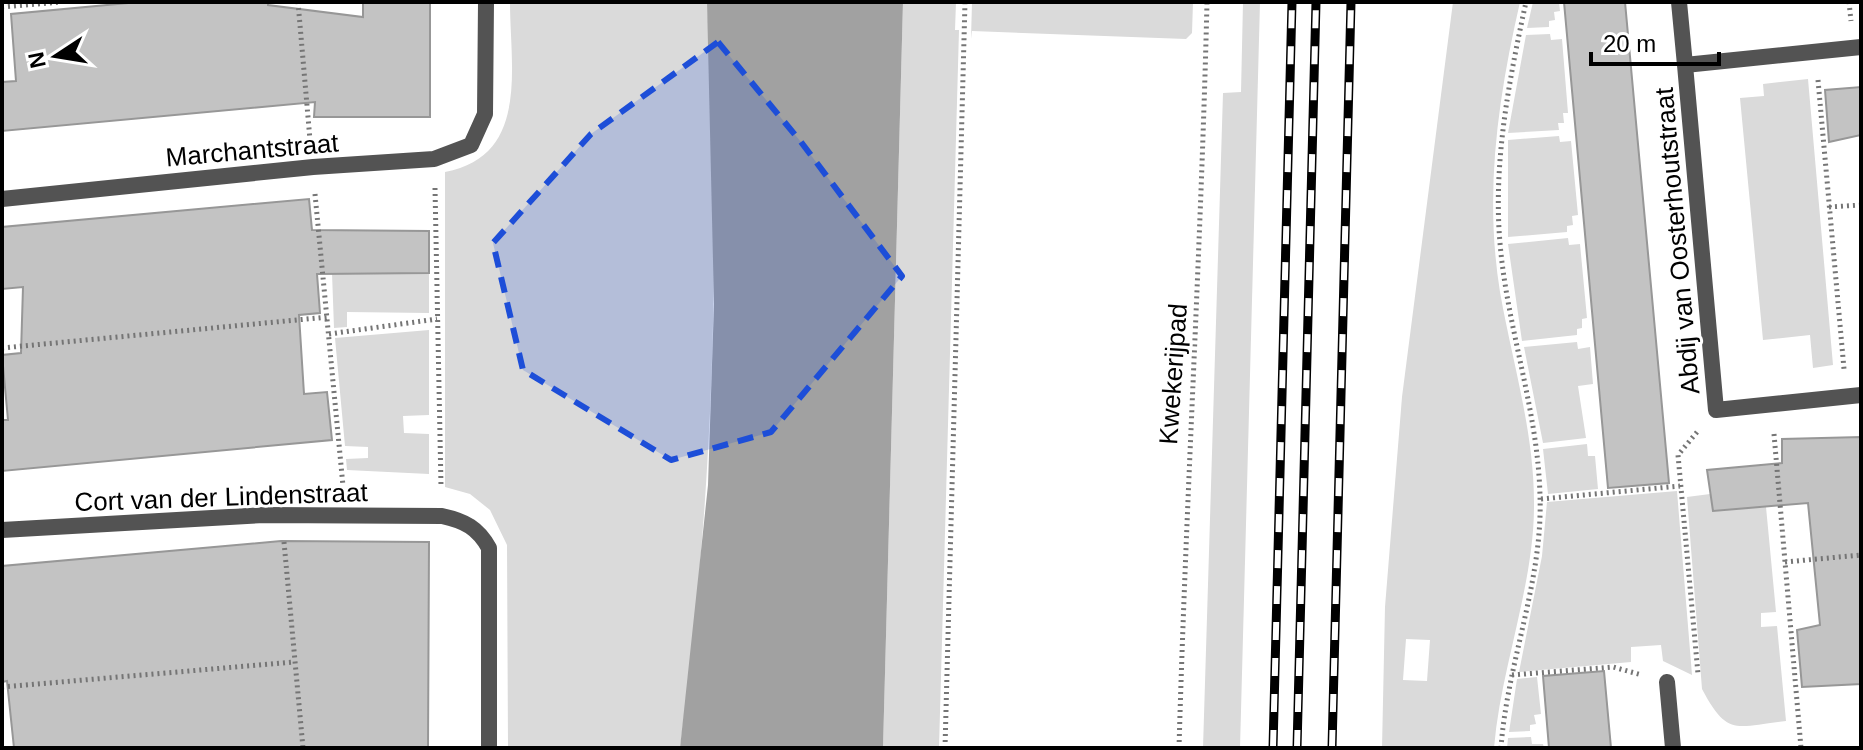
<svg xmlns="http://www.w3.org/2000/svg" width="1863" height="750" font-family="Arial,sans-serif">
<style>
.green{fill:#dadada;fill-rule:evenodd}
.water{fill:#a1a1a1}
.building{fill:#c3c3c3;stroke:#979797;stroke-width:2}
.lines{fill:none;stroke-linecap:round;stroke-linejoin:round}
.path{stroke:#757575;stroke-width:5;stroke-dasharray:2 4;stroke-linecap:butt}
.street{stroke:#535353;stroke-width:16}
.rail-casing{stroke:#000;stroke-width:9}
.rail{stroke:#fff;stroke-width:6;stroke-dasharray:18;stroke-linecap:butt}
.marked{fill:#1d4ed8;fill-opacity:0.2;stroke:#1d4ed8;stroke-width:6;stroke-dasharray:16 10;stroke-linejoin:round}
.labels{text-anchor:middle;stroke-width:6;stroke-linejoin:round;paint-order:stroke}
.street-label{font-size:26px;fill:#000;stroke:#fff}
</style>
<rect width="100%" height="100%" fill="#fff"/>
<!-- green -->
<path class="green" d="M510,2H707C722,251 713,501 680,748H508L507,545L490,510L470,494L445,487V172C530,156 510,67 510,2Z
M903,2H956L955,30H959L939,748H883Z
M972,2H1193L1192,33L1186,39L972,31L971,39Z
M1243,2H1260L1240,748H1203L1223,93L1241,92Z
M1453,2H1520C1498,98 1484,193 1500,292C1512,361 1534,431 1534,502C1535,583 1501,666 1494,748H1382L1385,607L1402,397ZM1406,639L1430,640L1427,681L1403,680Z
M1533,2H1559L1560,11L1554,12L1555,20L1549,21V27L1527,28Z
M1550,34L1551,40L1562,39L1568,113H1563L1564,123H1558L1559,130L1508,133L1526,35Z
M1808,79L1833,365L1813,368L1810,335L1763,340L1740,98L1764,96L1763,84Z
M1559,136L1560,142L1571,141L1578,215L1572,216L1573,225L1567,226V232L1508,237V140Z
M1568,238L1569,245L1580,244L1587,318L1582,319V328L1577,329V335L1522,341L1508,244Z
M332,273H429V313L347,312V327L334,328Z
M429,330V415L403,416L404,433L429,434V474L347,470L346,459L368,458V447L345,446L335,338Z
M1577,342L1578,349L1590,347L1593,384L1578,386L1586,438L1543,443L1524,347Z
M1587,444L1588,456H1595L1598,489L1548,494L1543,449Z
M1677,491L1692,675L1663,661L1661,645L1631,647V662L1519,672L1542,556L1547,502Z
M1710,494L1713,511L1766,507L1776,612L1761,613V627L1777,626L1786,721C1736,726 1728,738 1702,689L1687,497Z
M1537,677L1541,714L1534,715L1536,724L1530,725V731L1509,732L1517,679Z
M1531,737L1532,744H1543L1544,748H1507L1508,738Z"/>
<!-- water -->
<path class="water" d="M707,2H903L883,748H680L708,485L714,304Z"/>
<!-- building -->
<path class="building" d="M139,2H268V5L363,17V2H430V117H314L315,102L2,131V82L16,81L11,14Z
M1564,2H1625L1669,483L1608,488Z
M1861,87V135L1829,142L1825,90Z
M309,199L312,230L429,231V273L317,274L320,313L299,315L304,394L327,392L332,440L2,471V420H8L2,355L21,353L23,287L2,289V227Z
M1861,437V684L1802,687L1797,630L1820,625L1808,503L1713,511L1707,470L1782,463V439Z
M281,541L429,542L428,748H14L7,681L2,682V566Z
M1604,671L1611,748H1549L1543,676Z"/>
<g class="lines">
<!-- path -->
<path class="path" d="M298,2L310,140
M1849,2L1851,21
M2,7L61,2
M1818,80L1844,369
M435,188L441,486
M315,194L343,486
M1829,207L1861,205
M329,334L437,319
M2,348L328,317
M1697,432L1678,455L1698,674
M1774,434L1801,748
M1541,499L1680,486
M284,542L303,748
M1785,562L1861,555
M1512,675L1613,667L1642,675
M2,687L294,662
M945,748L965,2
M1179,748C1186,499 1201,251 1207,2
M1501,748C1507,663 1543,581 1540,496C1538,410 1507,328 1500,243C1493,163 1509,80 1526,2"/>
<!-- street -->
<path class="street" d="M1679,2L1685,65L1861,47
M1685,65L1716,410L1861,395
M2,199L313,167L434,159L471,145L485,114L486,2
M2,530L264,515L442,516C465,521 478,528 489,548V748
M1667,682L1673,748"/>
<defs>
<path id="rail" d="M1273,748L1292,2
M1297,748L1316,2
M1332,748L1351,2"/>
</defs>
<!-- rail casing -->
<use href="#rail" class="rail-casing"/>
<!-- rail -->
<use href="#rail" class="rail"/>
</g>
<!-- marked area -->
<path class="marked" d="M718,42L801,142L902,276L771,432L671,460L523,370L493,243L591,134Z"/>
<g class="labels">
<!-- street labels -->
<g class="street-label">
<text transform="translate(252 150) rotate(-5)" y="9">Marchantstraat</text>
<text transform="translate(1677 241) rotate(-95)" y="9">Abdij van Oosterhoutstraat</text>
<text transform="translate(1173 374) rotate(-86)" y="9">Kwekerijpad</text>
<text transform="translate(221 497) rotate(-2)" y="9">Cort van der Lindenstraat</text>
</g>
</g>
<!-- border -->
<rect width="1863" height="750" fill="none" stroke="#000000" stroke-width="8"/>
<!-- north arrow -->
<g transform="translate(56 56) rotate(258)" stroke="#ffffff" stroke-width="6" paint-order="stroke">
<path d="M0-6L14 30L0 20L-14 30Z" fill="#000000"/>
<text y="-12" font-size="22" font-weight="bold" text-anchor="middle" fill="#000000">N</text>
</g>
<!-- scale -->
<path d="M1591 52v12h128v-12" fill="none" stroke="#000000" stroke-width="4"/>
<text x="1603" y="52" font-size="24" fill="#000000" stroke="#ffffff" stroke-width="6" paint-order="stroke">20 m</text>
</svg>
